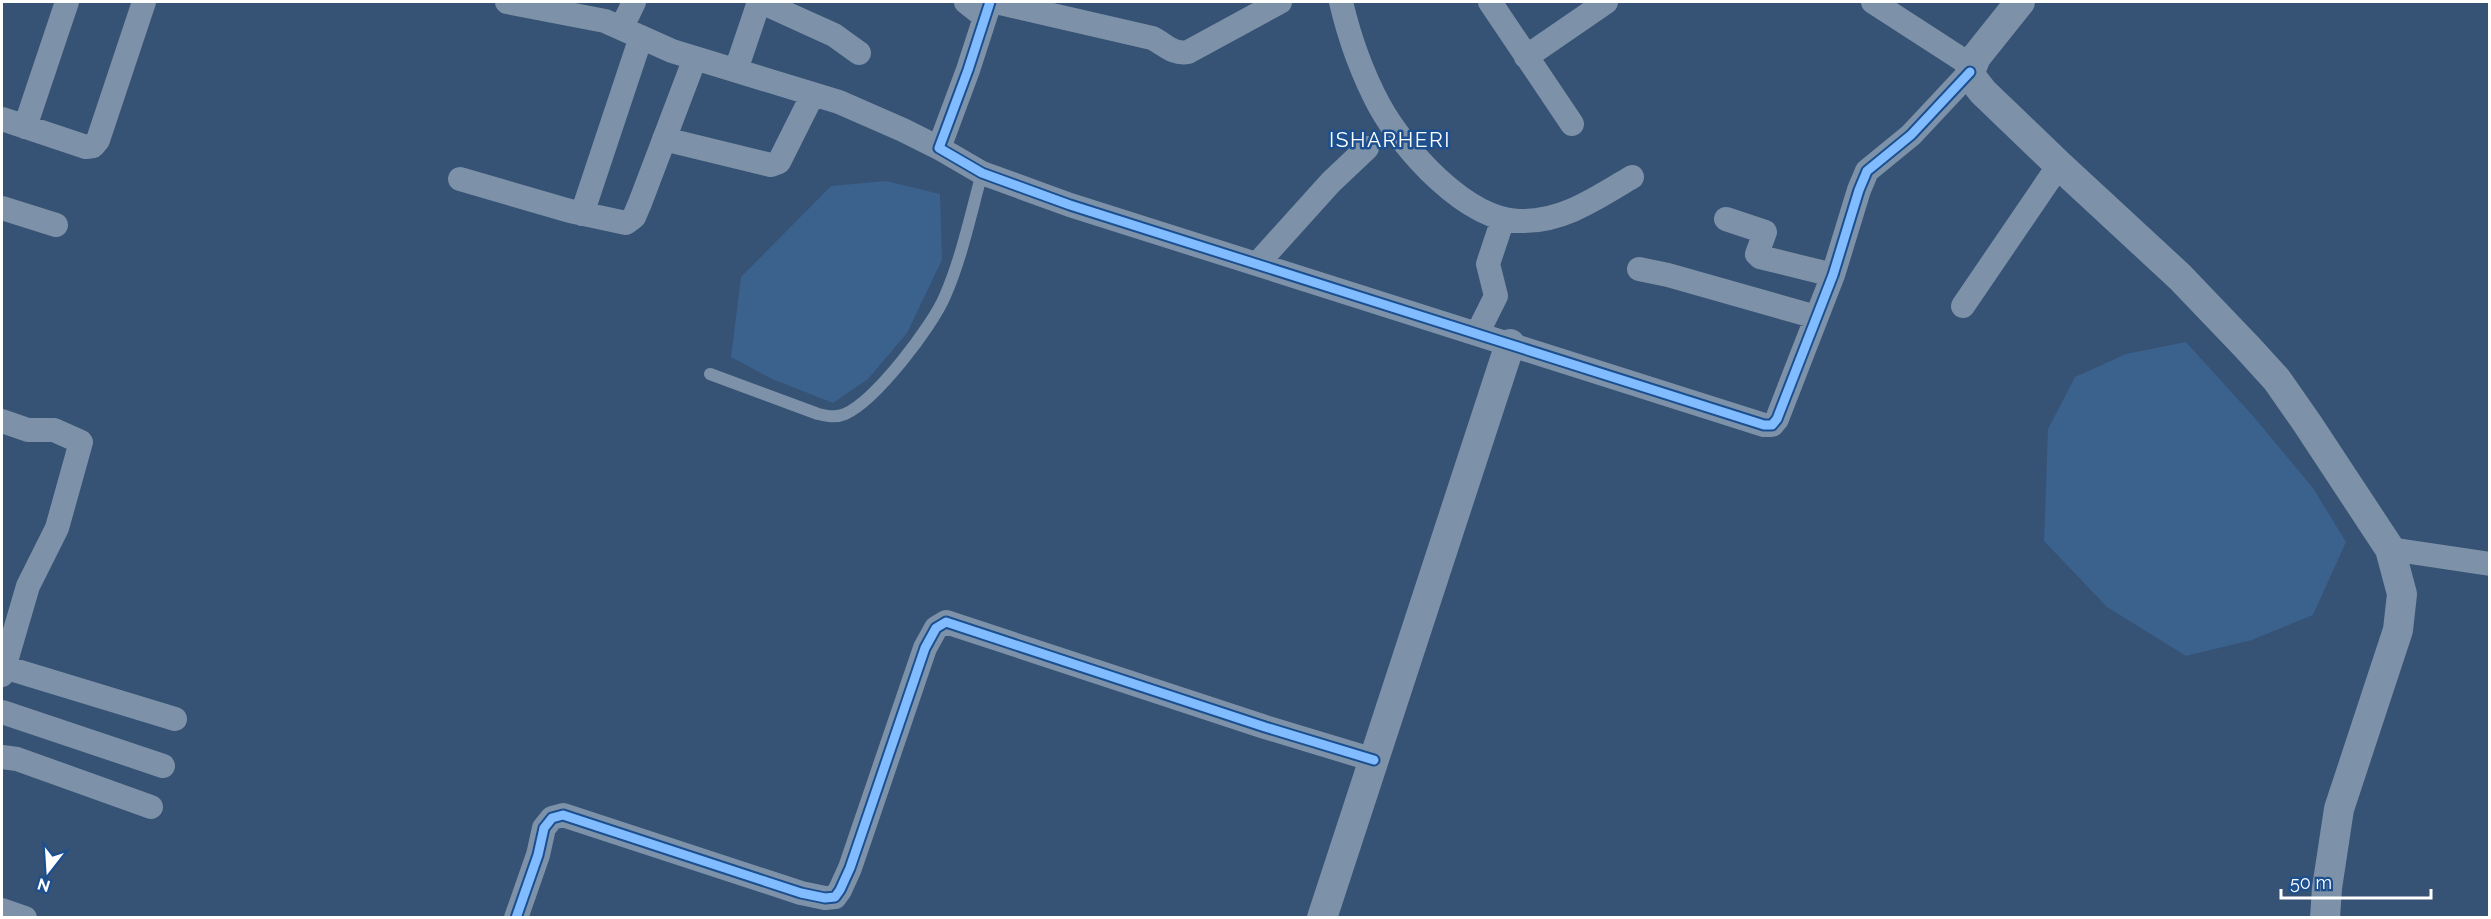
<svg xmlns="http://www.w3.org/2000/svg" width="2491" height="919" font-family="Raleway,sans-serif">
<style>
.water{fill:#3b618d}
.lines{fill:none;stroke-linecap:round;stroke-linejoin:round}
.service{stroke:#7d92a8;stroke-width:12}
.minor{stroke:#7d92a8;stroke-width:24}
.tertiary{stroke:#7d92a8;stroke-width:30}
.cycleway-casing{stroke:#1b4f8f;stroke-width:13}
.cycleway{stroke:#80bcff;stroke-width:9}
.labels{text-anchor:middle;stroke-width:5;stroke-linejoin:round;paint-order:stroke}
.quarter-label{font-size:21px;letter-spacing:1.5px;fill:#fff;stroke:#1b4f8f}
</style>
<rect width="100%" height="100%" fill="#365274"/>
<!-- water -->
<path class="water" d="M886,181L940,194L942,260L907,333L868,379L833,403L772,379L731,357L741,277L831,186Z
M2186,342L2254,417L2313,488L2346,542L2313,615L2252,640L2186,656L2107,607L2044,541L2048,429L2075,377L2126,354Z"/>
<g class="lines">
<!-- service -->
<path class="service" d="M710,374L818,414C827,416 836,418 845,414C875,401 932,327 945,296C962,257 971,213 982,173"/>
<!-- minor -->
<path class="minor" d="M507,2L605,21L672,51L839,102L903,130L939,148
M761,2L834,35L859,53
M966,2L985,17
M990,2L968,70L939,148L982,173L1070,205L1764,425H1772L1777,419L1833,275L1859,190L1867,171L1911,135L1970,72
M996,2L1152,38C1165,44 1173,55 1188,52L1280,2
M1341,2C1349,36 1362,73 1379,105C1403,149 1465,219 1519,221C1561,223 1597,198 1632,177
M1490,2L1572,124
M1873,2L1972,66
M622,27L634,2
M1526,57L1606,2
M736,70L759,2
M2,119L86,147L93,146L98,140L144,2
M25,127L67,2
M664,139L771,165L779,162L813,94
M460,179L570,211L626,223L634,217L640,203L695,58
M2,208L56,225
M582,214L641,37
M1726,219L1765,232L1757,254L1760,257L1833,275
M1257,264L1331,182L1367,148
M1639,269L1668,275L1816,317
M1963,306L2059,165
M1477,334L1496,296L1488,264L1503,219
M2,421L28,430H54L81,442L57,528L28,586L2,675
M2390,549L2490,564
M4,667L175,719
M2,712L163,766
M2,757L17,759L151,807
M2,910L25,918
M516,918L538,855L544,828L552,818L563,815L801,893L825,898L835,897L840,890L850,868L925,648L936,628L946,622L1265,727L1374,760"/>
<!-- tertiary -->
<path class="tertiary" d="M2020,2L1976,57L1970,72L1972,78L1983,92L2059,165L2180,277L2247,347L2277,380L2307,423L2390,549L2402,594L2398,630L2339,809L2327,888L2325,918
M1322,918L1510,344"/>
<defs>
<path id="cycleway" d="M990,2L968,70L939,148L982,173L1070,205L1764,425H1772L1777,419L1833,275L1859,190L1867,171L1911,135L1970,72
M516,918L538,855L544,828L552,818L563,815L801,893L825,898L835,897L840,890L850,868L925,648L936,628L946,622L1265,727L1374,760"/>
</defs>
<!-- cycleway casing -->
<use href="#cycleway" class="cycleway-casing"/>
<!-- cycleway -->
<use href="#cycleway" class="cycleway"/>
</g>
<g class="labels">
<!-- quarter labels -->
<g class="quarter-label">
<text x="1390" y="147">ISHARHERI</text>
</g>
</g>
<!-- border -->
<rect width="2491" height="919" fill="none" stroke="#ffffff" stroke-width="6"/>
<!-- north arrow -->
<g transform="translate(48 871) rotate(197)" stroke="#1b4f8f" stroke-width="4.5" paint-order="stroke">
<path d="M0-4.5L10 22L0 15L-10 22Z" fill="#ffffff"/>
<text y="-9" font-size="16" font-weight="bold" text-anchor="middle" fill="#ffffff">N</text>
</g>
<!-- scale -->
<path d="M2281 889v9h150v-9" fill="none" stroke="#ffffff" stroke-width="3"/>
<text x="2290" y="889" font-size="18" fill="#ffffff" stroke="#1b4f8f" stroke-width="4.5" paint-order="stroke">50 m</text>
</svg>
